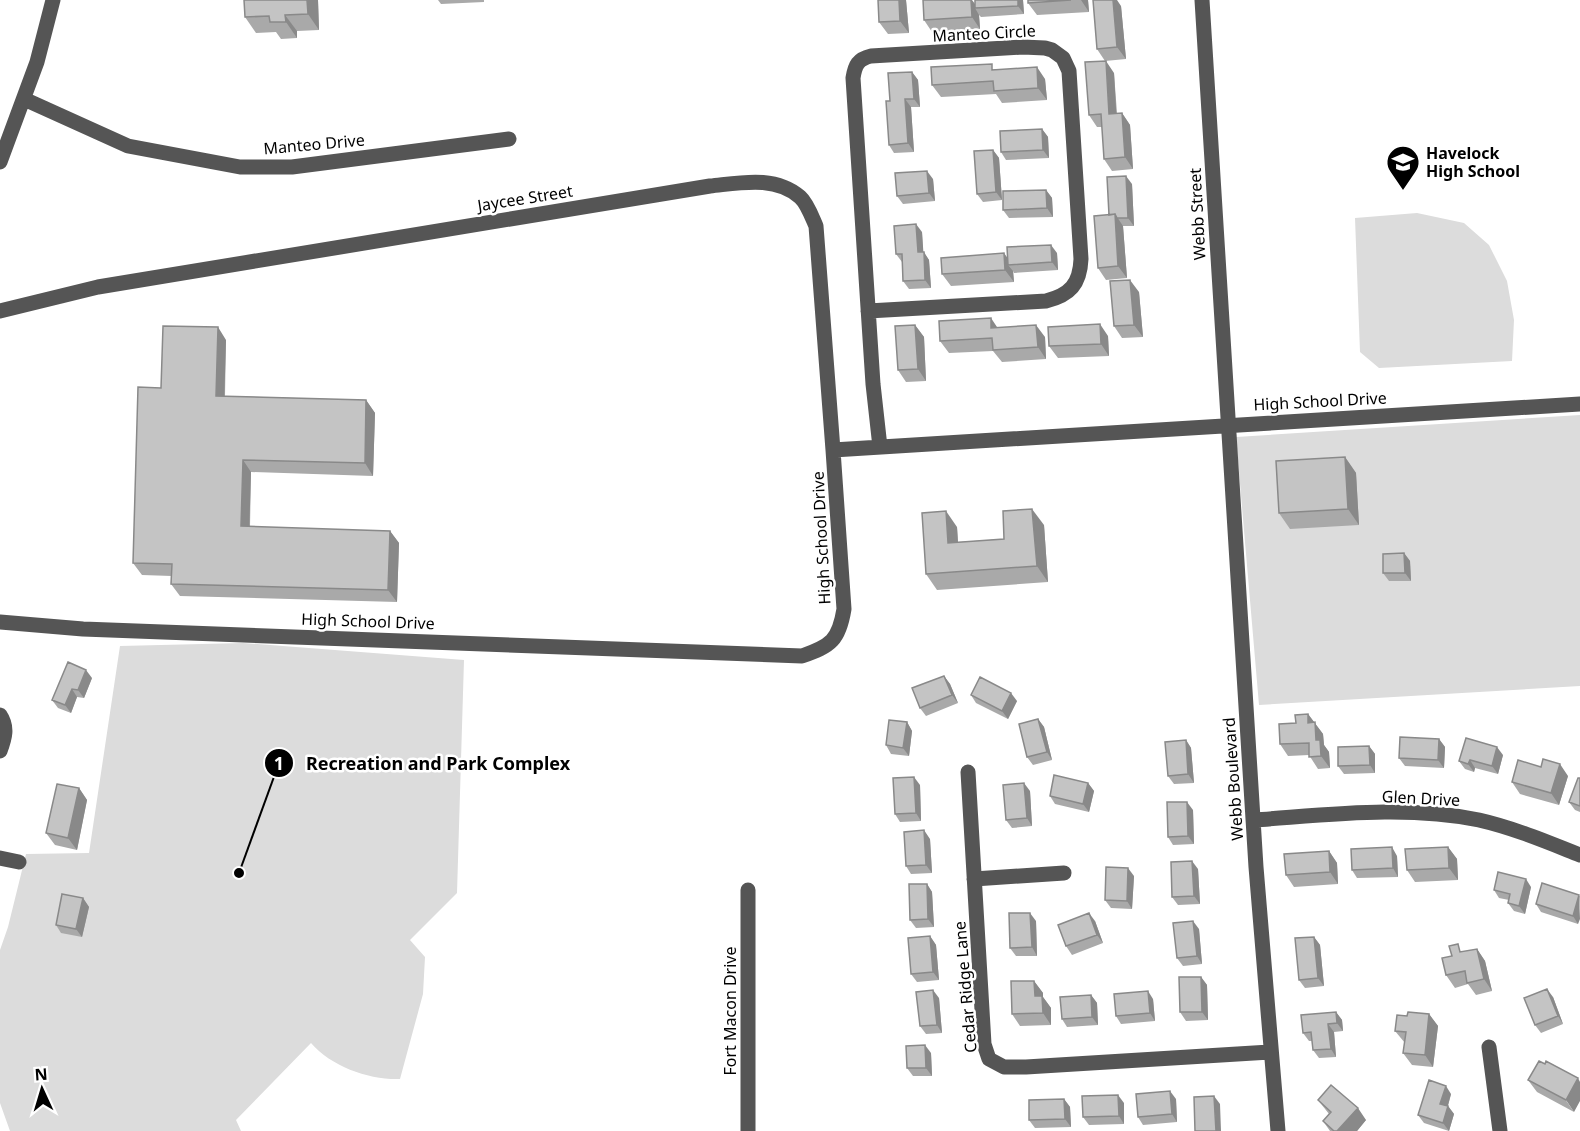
<svg xmlns="http://www.w3.org/2000/svg" width="1580" height="1131" font-family="'Noto Sans',sans-serif">
<style>
.green{fill:#dcdcdc}
.lines{fill:none;stroke-linecap:round;stroke-linejoin:round}
.minor{stroke:#555;stroke-width:15}
.wall{fill:#a9a9a9}
.shaded-wall{fill:#898989}
.building{fill:#c4c4c4;stroke:#898989;stroke-width:1.5}
.labels{text-anchor:middle;stroke-width:5;stroke-linejoin:round;paint-order:stroke}
.street-label{font-size:16px;fill:#000;stroke:#fff}
.poi-label{font-size:16px;font-weight:bold;fill:#000;stroke:#fff;text-anchor:start}
.leader{fill:none;stroke:#000;stroke-width:2}
.callout-dot{fill:#000;stroke:#fff;stroke-width:2}
.mark-label{font-size:18px;text-anchor:middle;font-weight:bold;fill:#fff}
.callout-label{font-size:18px;text-anchor:middle;font-weight:bold;fill:#000;stroke:#fff;stroke-width:5;stroke-linejoin:round;paint-order:stroke}
</style>
<rect width="100%" height="100%" fill="#fff"/>
<!-- green -->
<path class="green" d="M1417,213L1464,223L1489,245L1507,281L1514,320L1512,361L1379,368L1360,352L1355,218Z
M1580,415V686L1259,705L1236,437Z
M243,643L464,660L457,893L410,940L425,957L423,994L400,1079C369,1080 332,1067 311,1043L236,1120L241,1131H10L0,1103V950L8,927L26,854L89,853L120,646Z"/>
<g class="lines">
<!-- minor -->
<path class="minor" d="M1202,0L1256,867L1278,1131
M24,99L128,146L240,167H292L509,139
M0,162L37,62L53,0
M0,311L98,287L710,186C740,183 775,175 800,197C807,203 812,217 816,226L833,450
M868,311L1046,301C1070,295 1080,284 1081,259L1069,71L1063,58L1052,50L1045,48L1023,47L871,56C858,59 855,65 853,78L873,384L880,447
M0,622L83,629L802,656C831,646 839,640 844,609L833,450L1580,404
M0,715C8,727 5,738 0,751
M968,772L984,1044L989,1059L1004,1067H1026L1270,1052
M1254,820C1328,815 1405,805 1479,820C1514,828 1547,842 1580,855
M0,858L19,862
M974,879L1064,873
M1489,1047L1500,1131
M748,1131V890"/>
</g>
<!-- wall -->
<path class="wall" d="M244,0H318L319,30L297,31V38L281,39L276,32L256,33L245,17Z
M438,0H484V2L441,4Z
M906,0L909,33L888,34L879,22Z
M975,0H1023L1024,14L981,17L979,15L980,29L932,32L924,20L975,4Z
M1028,0H1088L1089,12L1037,15L1028,3Z
M1121,6L1126,59L1105,61L1097,49Z
M996,69L1045,79L1047,100L1002,103L996,94L941,97L932,85Z
M912,72L918,80L920,107H911L914,152L894,153L889,145L890,101Z
M1114,73L1117,113H1122L1130,125L1133,169L1112,171L1104,159L1102,127H1097L1089,115Z
M1042,129L1048,137L1049,158L1006,160L1001,152Z
M993,150L999,158L1002,200L983,202L977,194Z
M933,179L935,201L903,204L897,196Z
M1132,184L1134,226H1123L1127,278L1106,280L1098,268L1109,215Z
M1046,190L1052,198L1053,217L1009,218L1003,210Z
M922,232L923,252L929,260L931,288L909,289L903,281L902,262L896,254Z
M1057,253L1058,270L1014,273L1013,271L1014,282L951,286L942,274L1008,259Z
M1139,292L1143,337L1122,338L1114,326Z
M915,325L924,337L926,381L906,382L898,370Z
M997,328L1045,337L1046,359L1002,362L993,351L949,353L940,341Z
M1108,336L1109,356L1058,358L1049,346Z
M226,340L225,396L366,400L375,413L373,476L251,472L250,527L390,531L399,543L397,602L180,596L171,584L172,576L142,575L133,563L161,388Z
M1345,457L1356,473L1359,525L1290,529L1279,513Z
M1044,525L1048,582L937,590L926,574L957,527L958,542L1004,539Z
M1404,553L1410,561L1411,581H1389L1383,573Z
M944,676L950,684L958,703L926,716L920,708Z
M92,678L84,698L77,697L71,713L58,708L52,700Z
M971,695L1017,701L1008,719L976,703Z
M1308,714L1323,734L1324,745L1329,752L1330,768L1318,769L1309,755L1288,756L1280,744L1296,723Z
M1038,719L1044,727L1052,760L1033,765L1027,757Z
M907,722L912,731L909,756L891,754L886,745Z
M1439,739L1445,747L1444,768L1405,766L1399,758Z
M1186,740L1191,748L1194,783L1174,784L1168,776Z
M1369,746L1375,754V773L1344,774L1338,766Z
M1503,755L1498,774L1475,768L1474,772L1465,769L1459,761Z
M1568,776L1559,805L1520,794L1512,782Z
M1580,778V812L1575,810L1569,802Z
M1088,783L1094,791L1089,812L1055,804L1050,796Z
M920,785L921,821L900,822L895,814Z
M79,788L87,800L77,850L55,845L46,833Z
M1030,791L1032,826L1012,828L1006,820Z
M1193,810L1194,844L1173,845L1168,837Z
M930,839L932,873L911,874L906,866Z
M1448,847L1457,859L1458,880L1415,882L1407,870Z
M1329,851L1337,863L1338,884L1294,887L1286,875Z
M1397,856L1398,877L1357,878L1352,870Z
M1198,869L1200,904L1178,905L1172,897Z
M1134,876L1132,909L1111,908L1105,900Z
M927,884L932,892L934,927L916,928L910,920Z
M1531,887L1525,914L1514,911L1508,903L1509,900L1499,898L1494,890Z
M1580,896L1578,924L1541,912L1536,904Z
M83,898L89,907L82,937L61,933L56,925Z
M1036,921L1037,956H1016L1010,948Z
M1095,921L1103,943L1072,955L1066,946Z
M1199,929L1202,964L1183,966L1177,958Z
M930,936L936,945L939,980L917,982L911,974Z
M1314,937L1320,945L1324,986L1305,988L1299,980Z
M1477,949L1485,961L1492,991L1476,995L1468,984L1455,988L1446,975L1452,956Z
M1201,977L1207,985L1208,1020L1186,1021L1180,1012Z
M1034,981L1043,993V997L1051,1008V1025L1020,1026L1012,1014Z
M1091,995L1097,1003L1098,1025L1067,1027L1062,1019Z
M1553,997L1563,1024L1541,1033L1535,1025Z
M939,998L942,1033L926,1034L920,1026Z
M1153,999L1155,1021L1121,1024L1116,1016Z
M1336,1012L1342,1020L1343,1031L1334,1032L1336,1057L1319,1058L1313,1050L1312,1041H1309L1303,1033Z
M1429,1014L1438,1026L1433,1067L1412,1065L1403,1053L1405,1043L1395,1031L1407,1016Z
M931,1053L932,1076H913L907,1068Z
M1539,1061L1574,1112L1537,1092L1528,1080Z
M1451,1094L1448,1106L1454,1114L1449,1131L1424,1123L1418,1115Z
M1064,1099L1070,1107L1071,1127L1035,1128L1029,1120Z
M1176,1099L1177,1122L1143,1125L1138,1117Z
M1318,1100L1366,1120L1357,1131H1330L1323,1121L1329,1114Z
M1124,1103V1124L1089,1125L1083,1117Z"/>
<!-- shaded-wall -->
<path class="shaded-wall" d="M307,0H318L319,30L308,14Z
M899,0H906L909,33L900,21Z
M971,0H972L978,8H975L979,15L980,29L972,17Z
M1018,0H1023L1024,14L1018,6Z
M1081,0H1088L1089,12Z
M1113,0H1117L1121,6L1126,59L1117,47Z
M285,15L297,31V38L286,22Z
M1106,61L1114,73L1117,126L1109,114Z
M1037,67L1045,79L1047,100L1038,88Z
M912,72L918,80L920,107L914,99Z
M905,99L911,107L914,152L908,143Z
M1122,113L1130,125L1133,169L1125,157Z
M1042,129L1048,137L1049,158L1043,150Z
M993,150L999,158L1002,200L996,192Z
M927,171L933,179L935,201L929,193Z
M1126,176L1132,184L1134,226L1128,218Z
M1046,190L1052,198L1053,217L1047,208Z
M1115,214L1123,226L1127,278L1118,266Z
M916,224L922,232L924,261L918,252Z
M1051,245L1057,253L1058,270L1052,262Z
M924,252L929,260L931,288L925,280Z
M1004,253L1012,264L1008,265L1013,271L1014,282L1005,270Z
M1130,280L1139,292L1143,337L1134,325Z
M991,318L999,330L991,328Z
M1100,324L1108,336L1109,356L1101,344Z
M915,325L924,337L926,381L918,369Z
M1036,325L1045,337L1046,359L1038,347Z
M218,327L226,340L224,408L216,396Z
M366,400L375,413L373,476L365,463Z
M1345,457L1356,473L1359,525L1348,509Z
M243,460L251,472L249,539L241,526Z
M1032,509L1044,525L1048,582L1037,566Z
M946,511L957,527L959,559L948,543Z
M390,531L399,543L397,602L388,590Z
M1404,553L1410,561L1411,581L1405,573Z
M86,670L92,678L84,698L78,690Z
M944,676L950,684L958,703L952,695Z
M72,689L77,697L71,713L65,705Z
M1011,693L1017,701L1008,719L1002,711Z
M1308,714L1323,734L1324,745L1329,752L1330,768L1321,756L1308,723Z
M1038,719L1044,727L1052,760L1047,752Z
M907,722L912,731L909,756L903,748Z
M1439,739L1445,747L1444,768L1438,760Z
M1186,740L1191,748L1194,783L1188,774Z
M1369,746L1375,754V773L1370,765Z
M1497,747L1503,755L1498,774L1492,766Z
M1470,760L1475,768L1474,772L1468,764Z
M1560,764L1568,776L1559,805L1551,793Z
M914,777L920,785L921,821L916,813Z
M1024,783L1030,791L1032,826L1027,818Z
M1088,783L1094,791L1089,812L1083,804Z
M79,788L87,800L77,850L68,838Z
M1187,802L1193,810L1194,844L1188,836Z
M924,830L930,839L932,873L926,865Z
M1392,847L1397,856L1398,877L1393,868Z
M1448,847L1457,859L1458,880L1449,868Z
M1329,851L1337,863L1338,884L1330,872Z
M1192,861L1198,869L1200,904L1194,896Z
M1128,868L1134,876L1132,909L1127,901Z
M1526,879L1531,887L1525,914L1519,906Z
M927,884L932,892L934,927L928,919Z
M1579,895L1580,919L1578,924L1573,916Z
M83,898L89,907L82,937L76,929Z
M1030,913L1036,921L1037,956L1032,947Z
M1089,913L1095,921L1103,943L1097,935Z
M1193,921L1199,929L1202,964L1197,956Z
M930,936L936,945L939,980L933,972Z
M1314,937L1320,945L1324,986L1318,978Z
M1477,949L1485,961L1492,991L1484,979Z
M1201,977L1207,985L1208,1020L1202,1012Z
M1034,981L1043,993V997L1051,1008V1025L1043,1013L1035,996Z
M1547,989L1553,997L1563,1024L1558,1016Z
M933,990L939,998L942,1033L937,1025Z
M1148,991L1153,999L1155,1021L1150,1013Z
M1091,995L1097,1003L1098,1025L1092,1017Z
M1336,1012L1342,1020L1343,1031L1337,1023Z
M1429,1014L1438,1026L1433,1067L1425,1055Z
M1328,1024L1334,1032L1336,1057L1331,1049Z
M925,1045L931,1053L932,1076L926,1068Z
M1578,1078L1580,1082V1101L1574,1112L1566,1100Z
M1446,1086L1451,1094L1446,1112L1440,1104Z
M1170,1091L1176,1099L1177,1122L1172,1114Z
M1118,1095L1124,1103V1124L1119,1116Z
M1214,1096L1220,1104L1221,1131H1216Z
M1064,1099L1070,1107L1071,1127L1065,1119Z
M1448,1106L1454,1114L1449,1131L1443,1123Z
M1358,1108L1366,1120L1357,1131H1337Z"/>
<!-- building -->
<path class="building" d="M244,0H307L308,14L285,15L286,22H270L269,16L245,17Z
M878,0H899L900,21L879,22Z
M923,0H971L972,17L924,20Z
M975,0H1018V6L975,8Z
M1028,0H1071L1028,3Z
M1093,0H1113L1117,47L1097,49Z
M1106,61L1109,114L1122,113L1125,157L1104,159L1101,114L1089,115L1085,62Z
M992,64V70L1037,67L1038,88L994,91L993,81L932,85L931,67Z
M912,72L914,99H905L908,143L889,145L886,101H890L888,73Z
M1042,129L1043,150L1001,152L1000,131Z
M993,150L996,192L977,194L974,151Z
M927,171L929,193L897,196L895,173Z
M1126,176L1128,218H1117L1115,214L1109,215L1107,177Z
M1046,190L1047,208L1003,210V191Z
M1115,214L1118,266L1098,268L1094,216Z
M916,224L918,252H924L925,280L903,281L902,254H896L894,226Z
M1051,245L1052,262L1008,265L1007,247Z
M1004,253L1005,270L942,274L941,258Z
M1130,280L1134,325L1114,326L1110,281Z
M991,318V328L1036,325L1038,347L993,350L992,338L940,341L939,321Z
M1100,324L1101,344L1049,346L1048,327Z
M915,325L918,369L898,370L895,326Z
M163,326L218,327L216,396L366,400L365,463L243,460L241,526L390,531L388,590L171,584L172,564L133,563L138,387L161,388Z
M1345,457L1348,509L1279,513L1276,461Z
M1032,509L1037,566L926,574L922,513L946,511L948,543L1004,539L1003,511Z
M1404,553L1405,573H1383V554Z
M68,662L86,670L78,690L72,689L65,705L52,700Z
M944,676L952,695L920,708L912,688Z
M980,677L1011,693L1002,711L971,695Z
M1308,714V723L1315,722L1316,740H1320L1321,756L1309,757V743L1280,744L1279,724L1296,723L1295,715Z
M1038,719L1047,752L1027,757L1019,724Z
M889,720L907,722L903,748L886,745Z
M1400,737L1439,739L1438,760L1399,758Z
M1466,738L1497,747L1492,766L1470,760L1468,764L1459,761Z
M1186,740L1188,774L1168,776L1165,742Z
M1369,746L1370,765L1338,766V747Z
M1543,759L1560,764L1551,793L1512,782L1518,760L1541,767Z
M1054,775L1088,783L1083,804L1050,796Z
M914,777L916,813L895,814L893,778Z
M1578,778H1580V806L1569,802Z
M1024,783L1027,818L1006,820L1003,785Z
M57,784L79,788L68,838L46,833Z
M1167,802H1187L1188,836L1168,837Z
M924,830L926,865L906,866L904,832Z
M1392,847L1393,868L1352,870L1351,849Z
M1448,847L1449,868L1407,870L1405,849Z
M1329,851L1330,872L1286,875L1284,854Z
M1192,861L1194,896L1172,897L1171,862Z
M1106,867L1128,868L1127,901L1105,900Z
M1498,872L1526,879L1519,906L1508,903L1510,894L1494,890Z
M1542,883L1579,895L1573,916L1536,904Z
M909,884H927L928,919L910,920Z
M62,894L83,898L76,929L56,925Z
M1009,913H1030L1032,947L1010,948Z
M1089,913L1097,935L1066,946L1058,925Z
M1193,921L1197,956L1177,958L1173,923Z
M930,936L933,972L911,974L908,938Z
M1314,937L1318,978L1299,980L1295,938Z
M1458,944L1460,952L1477,949L1484,979L1467,983L1465,971L1446,975L1442,958L1452,956L1449,946Z
M1179,977H1201L1202,1012H1180Z
M1011,981H1034L1035,996H1042L1043,1013L1012,1014Z
M1547,989L1558,1016L1535,1025L1524,998Z
M933,990L937,1025L920,1026L916,992Z
M1148,991L1150,1013L1116,1016L1114,994Z
M1091,995L1092,1017L1062,1019L1060,997Z
M1336,1012L1337,1023L1328,1024L1331,1049L1313,1050L1311,1032L1303,1033L1301,1015Z
M1408,1012L1429,1014L1425,1055L1403,1053L1406,1032L1395,1031L1397,1015L1407,1016Z
M925,1045L926,1068H907L906,1046Z
M1539,1061L1545,1064L1546,1061L1578,1078L1566,1100L1528,1080Z
M1429,1080L1446,1086L1440,1104L1448,1106L1443,1123L1418,1115Z
M1331,1085L1358,1108L1337,1131H1334L1323,1121L1331,1112L1318,1100Z
M1170,1091L1172,1114L1138,1117L1136,1094Z
M1118,1095L1119,1116L1083,1117L1082,1096Z
M1214,1096L1216,1131H1195L1194,1097Z
M1064,1099L1065,1119L1029,1120V1100Z"/>
<!-- icons -->
<defs>
<symbol id="school-pin" viewBox="-11 -11 22 30"><path d="M0 17L-7.5 6A9.5 9.5 0 1 1 7.5 6Z" fill="#000" stroke="#fff"/><path d="M0-5L7-2L0 1L-7-2ZM-4 1L0 2.5L4 1V4Q0 6-4 4Z" fill="#fff"/></symbol>
</defs>
<g fill-rule="evenodd">
<use href="#school-pin" x="1384" y="143" width="38" height="52"/>
</g>
<g class="labels">
<!-- street labels -->
<g class="street-label">
<text transform="translate(984 33) rotate(-3)" y="6">Manteo Circle</text>
<text transform="translate(314 144) rotate(-5)" y="6">Manteo Drive</text>
<text transform="translate(525 198) rotate(-9)" y="6">Jaycee Street</text>
<text transform="translate(1197 214) rotate(-93)" y="6">Webb Street</text>
<text transform="translate(1320 401) rotate(-3)" y="6">High School Drive</text>
<text transform="translate(821 538) rotate(-93)" y="6">High School Drive</text>
<text transform="translate(368 621) rotate(2)" y="6">High School Drive</text>
<text transform="translate(1233 779) rotate(-94)" y="6">Webb Boulevard</text>
<text transform="translate(1421 798) rotate(3)" y="6">Glen Drive</text>
<text transform="translate(965 987) rotate(-95)" y="6">Cedar Ridge Lane</text>
<text transform="translate(730 1011) rotate(-90)" y="6">Fort Macon Drive</text>
</g>
<!-- poi labels -->
<g class="poi-label">
<text x="1426" y="159">Havelock<tspan x="1426" dy="18">High School</tspan></text>
</g>
</g>
<!-- callouts -->
<path class="leader" d="M239 873L279 763"/>
<g class="callout-dot">
<circle cx="239" cy="873" r="6"/>
<circle cx="279" cy="763" r="15"/>
</g>
<g class="mark-label">
<text x="279" y="770">1</text>
</g>
<g class="callout-label">
<text x="438" y="770">Recreation and Park Complex</text>
</g>
<!-- north arrow -->
<g transform="translate(42 1089) rotate(356)" stroke="#ffffff" stroke-width="4.5" paint-order="stroke">
<path d="M0-4.5L10 22L0 15L-10 22Z" fill="#000000"/>
<text y="-9" font-size="16" font-weight="bold" text-anchor="middle" fill="#000000">N</text>
</g>
</svg>
